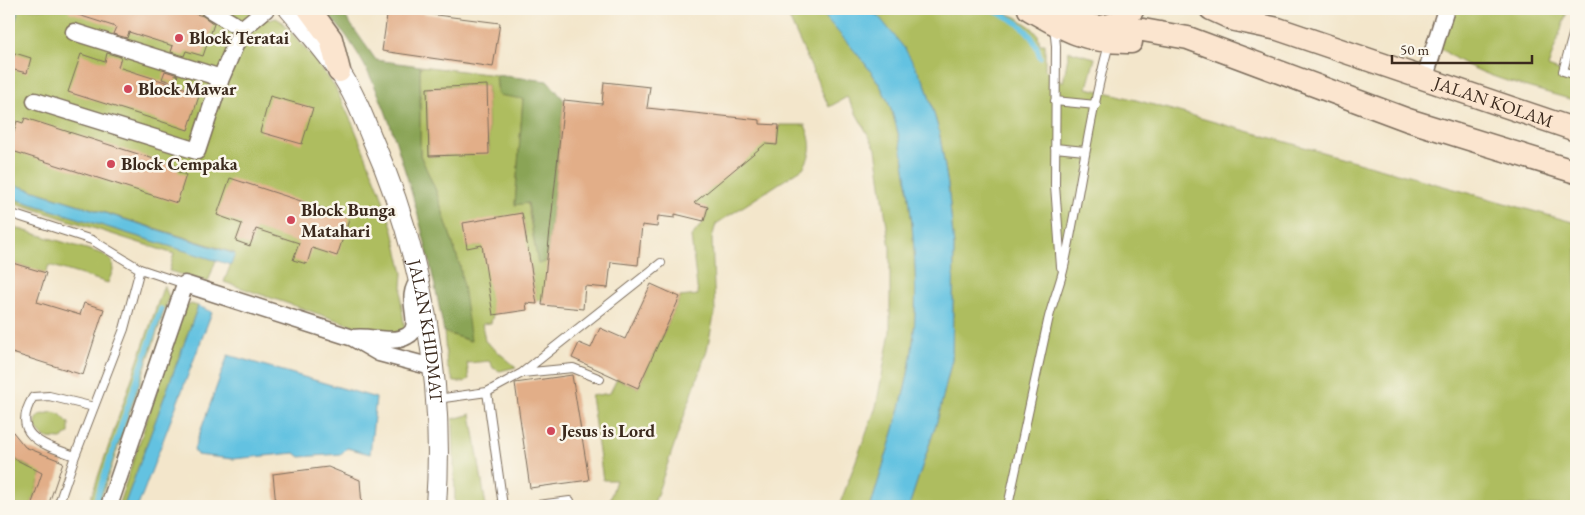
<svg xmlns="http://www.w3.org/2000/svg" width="1585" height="515" font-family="'EB Garamond',serif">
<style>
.green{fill:#aebd5f;stroke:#74743e;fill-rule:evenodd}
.forest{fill:#8aa456;stroke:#62673a}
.water{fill:#63c2e1;stroke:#4f7680}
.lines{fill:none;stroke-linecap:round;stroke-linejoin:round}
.stream{stroke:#63c2e1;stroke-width:5.5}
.building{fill:#e2ae88}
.service-casing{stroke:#7b6c5b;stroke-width:10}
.minor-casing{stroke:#7b6c5b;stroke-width:19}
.tertiary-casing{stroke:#7b6c5b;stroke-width:22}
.secondary-casing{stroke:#7b6c5b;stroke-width:25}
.service{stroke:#fff;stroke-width:8}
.minor{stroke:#fff;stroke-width:16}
.tertiary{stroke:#fff;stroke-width:20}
.secondary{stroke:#fbe5cf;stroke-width:22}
.poi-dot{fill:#d1495b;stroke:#fbf7ec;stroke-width:2}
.labels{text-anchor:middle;stroke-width:5;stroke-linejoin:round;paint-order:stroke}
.poi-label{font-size:18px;font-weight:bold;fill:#3b2a1e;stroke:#fbf7ec;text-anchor:start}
.street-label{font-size:18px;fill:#3b2a1e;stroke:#fbf7ec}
</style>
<rect width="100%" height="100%" fill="#fbf7ec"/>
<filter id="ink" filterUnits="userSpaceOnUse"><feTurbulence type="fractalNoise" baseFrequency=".02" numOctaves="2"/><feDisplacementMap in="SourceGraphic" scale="10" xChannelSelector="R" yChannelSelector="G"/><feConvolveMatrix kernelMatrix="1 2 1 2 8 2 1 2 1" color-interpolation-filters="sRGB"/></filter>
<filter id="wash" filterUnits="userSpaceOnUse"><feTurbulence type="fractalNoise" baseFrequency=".0096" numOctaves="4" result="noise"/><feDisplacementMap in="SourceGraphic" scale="20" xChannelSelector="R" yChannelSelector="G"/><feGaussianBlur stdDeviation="1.12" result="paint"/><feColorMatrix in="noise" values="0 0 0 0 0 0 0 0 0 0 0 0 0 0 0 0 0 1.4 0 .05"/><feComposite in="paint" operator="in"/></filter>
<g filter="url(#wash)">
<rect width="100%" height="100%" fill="#f3e6cb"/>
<!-- green -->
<path class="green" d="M19,9H259L269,20L276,18L281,21L316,61L335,87L354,127L380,191L392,227L403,273L401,300L405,331L395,336L372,332L224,282L235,253L9,183V41Z
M785,9H819C842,37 872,66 887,99C901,132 906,171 910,206C915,251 918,296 913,342C907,397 886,453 871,506H839L876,407L890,332V248L876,149L847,97L829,107Z
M868,9H995L1016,17L1032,28L1038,35L1040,44H1045V70L1063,83L1069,51L1095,58L1087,88L1118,95L1576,223V506H909L938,418L952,359L954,247L948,185L939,131L925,83L880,18Z
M1083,9H1123L1103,18L1087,13Z
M1446,9H1568L1548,67L1576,77V101C1528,86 1472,77 1434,43Z
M420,66L496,75L498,94L523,99L515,204L527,203L538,264L547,261L558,297L536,301L531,266L493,315L491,323L482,324L485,341L516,367L500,371L493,368L490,361L467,363L469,379L464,382H454L447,366L444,332L470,341L460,266L436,191L420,155ZM487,85L489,153L429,156L427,88ZM522,213L526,238L468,247Z
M779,125H805C812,141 813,153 803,168L716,224L712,238L715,311L707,350L653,506H608L616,480H603L591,396L610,393L617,379L638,388L680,297L698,295L691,237L704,221L708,208L693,203L758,143L777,145Z
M9,197L216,260L208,282L169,271L174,254L9,201Z
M9,226L103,254L112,261L113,270L108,283L49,265L46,273L9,262Z
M164,285L169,297L98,506H88Z
M191,304L198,306L124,506H118L185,307Z
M53,412L60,414L69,423V433L61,439L45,438L36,429V419L39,415Z
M471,414L486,506H455L453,419Z
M9,451L15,459L31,468L47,457L31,506H9Z"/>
<!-- forest -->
<path class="forest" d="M322,9H340L376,60L420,66V155L436,191L460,266L471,341L444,332C433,272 419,213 400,155C388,115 373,75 349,40C342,29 331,19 322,9Z
M496,75L548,81L564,100L547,261L538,264L528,203L515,205L523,99L498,95Z"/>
<!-- water -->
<path class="water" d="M9,9H19L9,41Z
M819,9H868L880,18L905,49L925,83L939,131L948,185L954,247L952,359L938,418L909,506H871C886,453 907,397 913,342C918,296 915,251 910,206C906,171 901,132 887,99C872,65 841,38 819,9Z
M9,183L235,254L231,265L9,197Z
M198,306L212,312L138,506H124Z
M228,355L376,398L370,454L347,448L341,454L300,457L295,453L233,459L197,455L194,449Z"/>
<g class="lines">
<!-- stream -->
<path class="stream" d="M989,9C1015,19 1033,29 1040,57
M94,506L161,309"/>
</g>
<g id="blocks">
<!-- building -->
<path class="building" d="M69,9H179L203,16L214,24L203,56L186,51L184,56L171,52L173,46L129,32L127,38L113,34L116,27L69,12Z
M388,9L500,23L493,67L382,51Z
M15,53L31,58L27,73L10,69Z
M107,53L121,57L118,67L200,93L188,130L68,92L81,54L105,62Z
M165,71L178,75L175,83L162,79Z
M604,82L650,87L647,108L760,120V124L779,125L777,145L765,144L694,203L708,207L704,221L675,214V218L658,216L657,227L642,225L638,265L611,262L608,288L585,286L583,309L542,305L564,100L602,104Z
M487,85L489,154L429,156L427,88Z
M270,96L313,108L302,144L260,132Z
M25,118L179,167L178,172L186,175L177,203L9,150L17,121L23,123Z
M230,178L350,217L337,256L312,248L307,264L293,260L299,243L256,229L250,246L236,241L242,224L217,215Z
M522,213L537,304L526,303L527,310L493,315L482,245L467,248L463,223Z
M9,262L46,273L37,302L80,315L84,303L104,309L83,375L9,352Z
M651,284L680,297L638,388L572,358L579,343L591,348L600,328L625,339Z
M572,375L589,480L530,488L515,383Z
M9,427L25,447L63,462L48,506H31L42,473L15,459L9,451Z
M328,467L360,480L362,506H276L273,474Z"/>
</g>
</g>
<g filter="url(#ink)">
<use href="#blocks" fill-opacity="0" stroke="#7b6c5b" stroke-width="1"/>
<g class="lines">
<defs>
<path id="service" d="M1576,24L1563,71L1576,75
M1054,26L1056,46L1055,185L1061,267
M1055,101L1096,105
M1055,148L1085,151
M9,213L92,240L140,269
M522,373L661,263
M487,392L522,373L573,368L600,379
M437,399L487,392L503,506
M75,456C44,445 9,436 33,397L49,396L94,407
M58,506L75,456L124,329L140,269L185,284
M530,506L570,501L571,506
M1008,506C1021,445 1034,383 1048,321C1052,303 1060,285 1064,267C1080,192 1089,117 1109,44"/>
<path id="minor" d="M209,9L242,29
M74,32L221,78
M1424,80L1446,9
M35,101L197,151L221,78L242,29L266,9
M353,338C370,335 392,345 407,336C426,327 401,297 420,280
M109,506L185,284L353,338L379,353L432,367"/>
<g id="tertiary">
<path id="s1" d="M289,9C306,29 324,49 339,71C353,91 362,114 371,136C422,250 445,381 436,506"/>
</g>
<g id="secondary">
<path d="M309,9L331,39L339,71"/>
<path d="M1029,9C1065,30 1087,43 1131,42"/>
<path d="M1069,9C1085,35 1117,30 1133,9"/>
<path id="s2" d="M1211,9L1235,20L1278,29L1576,130"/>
<path d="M1108,27L1143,30L1188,38L1408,120L1576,172"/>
</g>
</defs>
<!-- service casing -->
<use href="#service" class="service-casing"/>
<!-- minor casing -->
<use href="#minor" class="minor-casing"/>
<!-- tertiary casing -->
<use href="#tertiary" class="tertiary-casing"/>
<!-- secondary casing -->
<use href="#secondary" class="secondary-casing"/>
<!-- service -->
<use href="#service" class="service"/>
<!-- minor -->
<use href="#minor" class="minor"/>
<!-- tertiary -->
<use href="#tertiary" class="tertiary"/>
<!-- secondary -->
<use href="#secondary" class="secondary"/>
</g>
</g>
<!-- markers -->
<g class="poi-dot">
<circle cx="179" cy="38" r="5"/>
<circle cx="128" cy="89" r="5"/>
<circle cx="111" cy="164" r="5"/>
<circle cx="291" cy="220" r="5"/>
<circle cx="551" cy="431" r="5"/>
</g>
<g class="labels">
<!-- poi labels -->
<g class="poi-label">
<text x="189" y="44">Block Teratai</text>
<text x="138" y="95">Block Mawar</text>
<text x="121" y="170">Block Cempaka</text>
<text x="301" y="216">Block Bunga<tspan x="301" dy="21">Matahari</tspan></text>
<text x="561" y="437">Jesus is Lord</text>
</g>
<!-- street labels -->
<g class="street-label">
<text dy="6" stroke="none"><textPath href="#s2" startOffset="298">JALAN KOLAM</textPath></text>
<text dy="6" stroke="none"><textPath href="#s1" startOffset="356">JALAN KHIDMAT</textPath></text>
</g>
</g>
<!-- margin -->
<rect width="1585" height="515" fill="none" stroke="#fbf7ec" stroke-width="30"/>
<!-- scale -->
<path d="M1392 55v8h140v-8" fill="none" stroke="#3b2a1e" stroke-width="2.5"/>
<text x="1400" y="55" font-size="15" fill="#3b2a1e" stroke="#fbf7ec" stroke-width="4" paint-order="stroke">50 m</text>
</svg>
